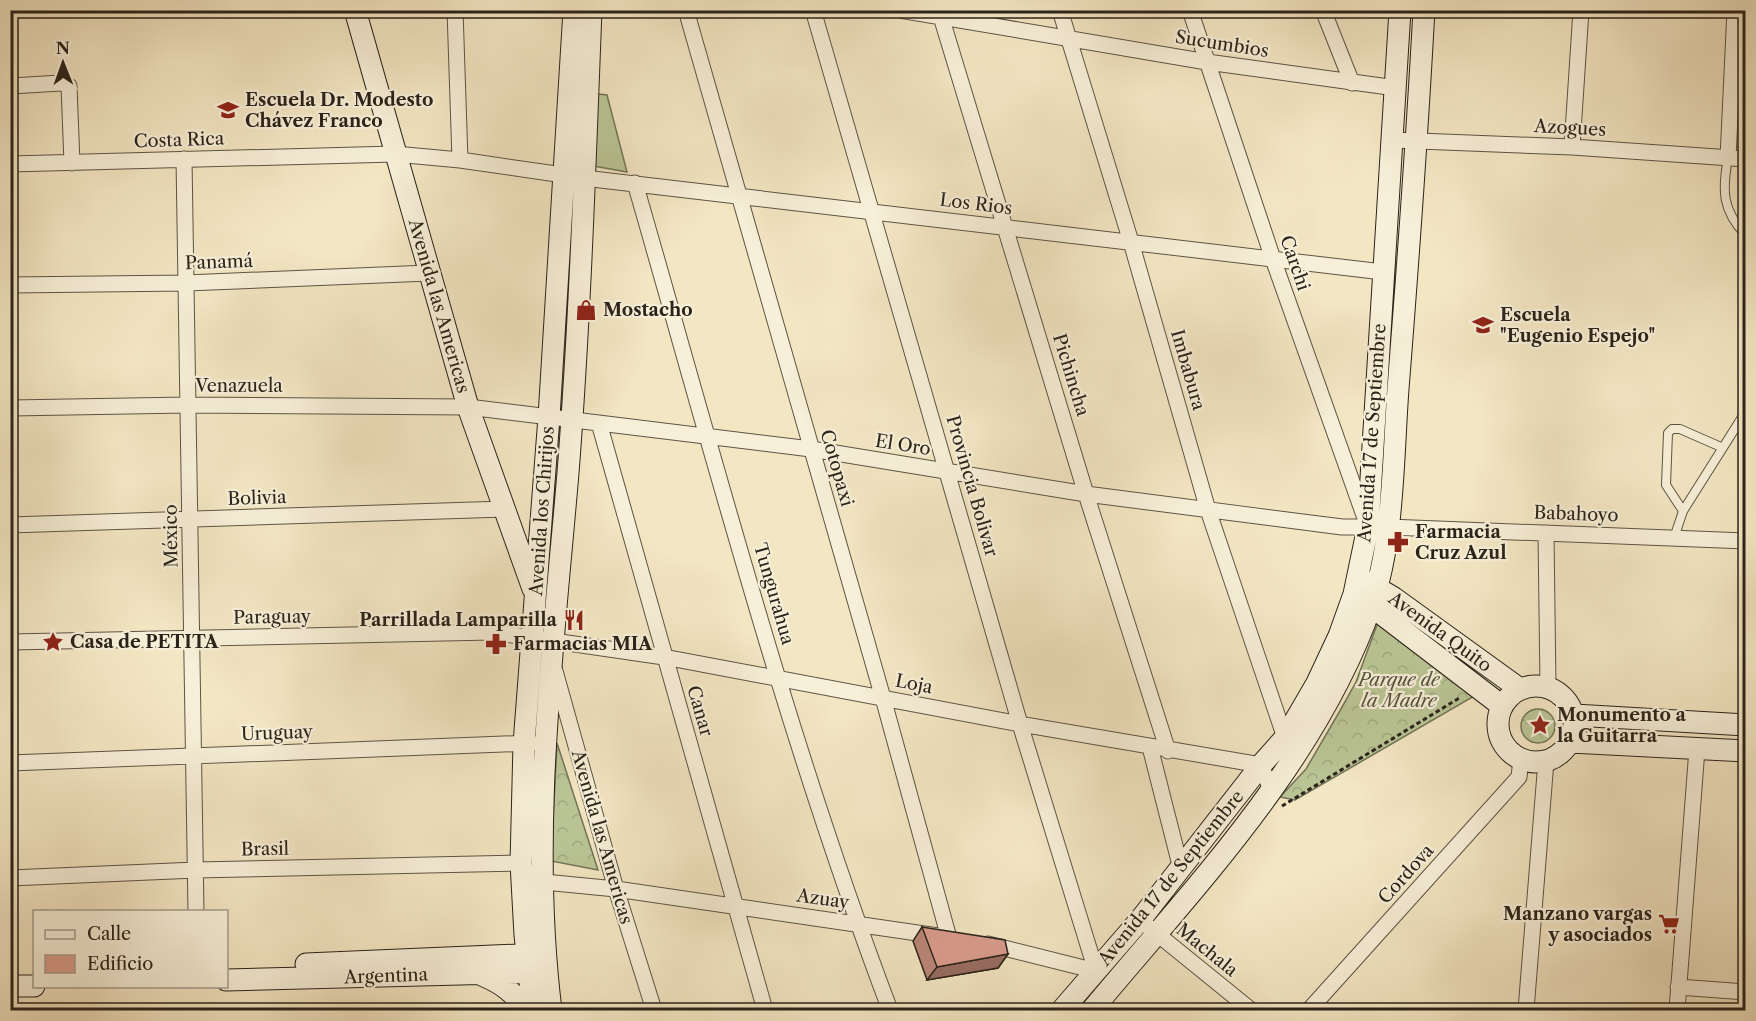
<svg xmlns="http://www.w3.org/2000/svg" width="1756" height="1021" font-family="'Libre Caslon Text',serif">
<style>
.green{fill:#bac595;stroke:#727458;stroke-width:1.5}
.forest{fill:url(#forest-crowns);stroke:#727458;stroke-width:1.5}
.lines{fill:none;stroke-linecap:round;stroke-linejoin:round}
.lane-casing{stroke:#5d5444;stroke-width:10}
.street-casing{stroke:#5d5444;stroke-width:17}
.secondary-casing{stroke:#2b231a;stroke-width:23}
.path{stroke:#2b231a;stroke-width:3;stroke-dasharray:4.5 3;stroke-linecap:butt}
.lane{stroke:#f7efd8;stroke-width:8}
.street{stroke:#f7efd8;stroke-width:15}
.secondary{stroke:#f7efd8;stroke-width:21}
.wall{fill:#bb8678;stroke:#2b231a;stroke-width:1.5}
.shaded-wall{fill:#986d62;stroke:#2b231a;stroke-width:1.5}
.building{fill:#d99c8c;stroke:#2b231a;stroke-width:1.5}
.labels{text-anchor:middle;stroke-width:4.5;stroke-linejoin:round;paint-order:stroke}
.street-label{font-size:18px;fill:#2b231a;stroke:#f7efd8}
.poi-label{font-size:18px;font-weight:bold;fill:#2b231a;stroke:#f7efd8;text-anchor:start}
.park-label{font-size:18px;font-style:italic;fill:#56543f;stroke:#f7efd8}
</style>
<defs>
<pattern id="forest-crowns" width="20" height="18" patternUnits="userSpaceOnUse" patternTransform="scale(1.5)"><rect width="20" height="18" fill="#bac595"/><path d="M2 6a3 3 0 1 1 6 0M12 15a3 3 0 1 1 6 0" fill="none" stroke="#a0a980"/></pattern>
</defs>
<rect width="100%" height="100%" fill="#f3e6c3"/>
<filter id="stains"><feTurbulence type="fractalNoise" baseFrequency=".00333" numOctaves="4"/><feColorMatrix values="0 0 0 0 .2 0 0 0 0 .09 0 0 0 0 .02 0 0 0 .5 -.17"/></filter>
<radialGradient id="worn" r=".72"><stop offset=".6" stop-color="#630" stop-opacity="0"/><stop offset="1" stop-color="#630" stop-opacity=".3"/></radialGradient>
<!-- green -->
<path class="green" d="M598,94L607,95L627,172L593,166Z"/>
<!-- forest -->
<path class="forest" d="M1378,622L1476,695L1295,800L1280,797L1306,769L1341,709L1356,682Z
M1521 726a17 17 0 1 1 34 0a17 17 0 1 1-34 0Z
M557,743L598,870L551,861Z"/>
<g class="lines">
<defs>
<path id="lane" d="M1728,158C1722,190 1722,211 1746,235
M1721,447L1680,429H1672L1668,433L1666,485L1683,511L1746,411
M1674,538L1683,511"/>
<path id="street" d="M455,10L460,160
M686,10L883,698L949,938
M813,10L1020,724L1096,971
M900,10L1207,62L1396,88
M939,10L1086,494L1168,751
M1060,10L1131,242L1208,510L1285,738
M1190,10L1273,259L1366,521
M1323,10L1352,83
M10,86L61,83L69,86L72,163
M1393,140L1572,147L1746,159
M1572,147L1581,10
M1728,158L1735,10
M184,159L196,912
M10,164L395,154L460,160L584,178L1383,272
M635,183C715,460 788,741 890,1010
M10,285L186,283L429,273
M10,408L188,405L468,407L811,449L1086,494L1342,527H1388L1746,541
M599,423L765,1010
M10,525L505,509
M1546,533L1548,687
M10,642L492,632L664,657L1020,724L1261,765L1271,790
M555,671L616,889L654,1010
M1150,747L1181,869
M10,763L532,743
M10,878L196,870L521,863
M534,881L616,889L938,936
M1140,920L1251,1010
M988,944L1096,971
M1678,987L1746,992
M1309,1010L1519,777L1521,759
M1526,1010L1546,761
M1677,1010L1697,749"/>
<path id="secondary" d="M355,10L468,407L533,589
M1367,582L1394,598L1520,689
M1362,599L1502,706
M1498 724a38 38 0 1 1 76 0a38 38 0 1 1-76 0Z
M1574,715L1746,725
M1570,742L1746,751
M306,964L541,954
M482,975C503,984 513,992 527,1010
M226,980L543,972
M10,986H34
M533,1010L525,935L521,863L524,744L549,417L574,10
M551,1010C529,832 553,651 568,473C580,319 585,165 591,10
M1062,1010L1140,920L1261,765L1285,738L1317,683L1339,636L1354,594L1368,527L1400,10
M1092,1010C1196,885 1316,762 1371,606C1394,542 1393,456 1398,389C1408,263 1417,137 1424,10"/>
</defs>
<!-- lane casing -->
<use href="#lane" class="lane-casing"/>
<!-- street casing -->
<use href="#street" class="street-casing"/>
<!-- secondary casing -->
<use href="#secondary" class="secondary-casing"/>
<!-- path -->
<path class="path" d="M1282,806L1461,697"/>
<!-- lane -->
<use href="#lane" class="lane"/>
<!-- street -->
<use href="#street" class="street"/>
<!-- secondary -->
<use href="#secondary" class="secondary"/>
</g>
<!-- wall -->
<path class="wall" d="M922,927L1008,954L998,968L927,980L913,941Z"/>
<!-- shaded-wall -->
<path class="shaded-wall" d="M1008,954L998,968L927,980L937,967Z"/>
<!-- building -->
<path class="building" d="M922,927L1005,940L1008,954L937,967Z"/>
<!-- icons -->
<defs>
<symbol id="school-bare" viewBox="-9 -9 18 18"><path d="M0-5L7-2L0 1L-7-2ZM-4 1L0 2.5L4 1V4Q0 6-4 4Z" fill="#8f2418" stroke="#f7efd8" stroke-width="2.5" paint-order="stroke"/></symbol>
<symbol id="shop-bare" viewBox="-9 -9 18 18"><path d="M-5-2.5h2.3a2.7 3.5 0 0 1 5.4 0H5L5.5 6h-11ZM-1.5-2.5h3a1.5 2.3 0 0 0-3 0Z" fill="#8f2418" stroke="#f7efd8" stroke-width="2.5" paint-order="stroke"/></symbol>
<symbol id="pharmacy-bare" viewBox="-9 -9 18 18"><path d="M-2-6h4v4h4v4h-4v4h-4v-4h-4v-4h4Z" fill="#8f2418" stroke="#f7efd8" stroke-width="2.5" paint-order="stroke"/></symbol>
<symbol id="restaurant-bare" viewBox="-9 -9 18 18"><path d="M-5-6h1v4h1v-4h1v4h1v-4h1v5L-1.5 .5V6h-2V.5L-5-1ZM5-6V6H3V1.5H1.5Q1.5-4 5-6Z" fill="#8f2418" stroke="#f7efd8" stroke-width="2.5" paint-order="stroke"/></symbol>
<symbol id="sight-bare" viewBox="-9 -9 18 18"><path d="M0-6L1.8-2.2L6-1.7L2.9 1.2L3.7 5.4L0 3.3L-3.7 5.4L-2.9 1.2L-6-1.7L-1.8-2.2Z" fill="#8f2418" stroke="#f7efd8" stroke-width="2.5" paint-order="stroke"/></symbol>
<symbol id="supermarket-bare" viewBox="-9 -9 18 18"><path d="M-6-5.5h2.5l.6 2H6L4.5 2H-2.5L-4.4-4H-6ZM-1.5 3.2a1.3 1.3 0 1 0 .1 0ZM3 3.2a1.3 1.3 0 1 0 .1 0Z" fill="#8f2418" stroke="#f7efd8" stroke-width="2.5" paint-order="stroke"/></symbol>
</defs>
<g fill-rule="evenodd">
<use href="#school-bare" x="213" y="95" width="30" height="30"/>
<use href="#shop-bare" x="571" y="295" width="30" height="30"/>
<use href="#school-bare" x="1468" y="310" width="30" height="30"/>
<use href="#pharmacy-bare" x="1383" y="527" width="30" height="30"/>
<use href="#restaurant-bare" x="559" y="605" width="30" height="30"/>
<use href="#sight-bare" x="38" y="627" width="30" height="30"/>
<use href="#pharmacy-bare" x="481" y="629" width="30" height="30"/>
<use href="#sight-bare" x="1525" y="710" width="30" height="30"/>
<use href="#supermarket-bare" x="1654" y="909" width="30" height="30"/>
</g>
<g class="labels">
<!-- street labels -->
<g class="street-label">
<text transform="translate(1222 44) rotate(9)" y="6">Sucumbios</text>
<text transform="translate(1570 128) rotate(3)" y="6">Azogues</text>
<text transform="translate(179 140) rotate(-2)" y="6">Costa Rica</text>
<text transform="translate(976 204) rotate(7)" y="6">Los Rios</text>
<text transform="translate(219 262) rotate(-2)" y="6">Panamá</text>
<text transform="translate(1295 263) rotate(71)" y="6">Carchi</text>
<text transform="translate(439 306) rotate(74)" y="6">Avenida las Americas</text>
<text transform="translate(1188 370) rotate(74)" y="6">Imbabura</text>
<text transform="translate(1071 375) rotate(73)" y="6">Pichincha</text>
<text x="239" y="392">Venazuela</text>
<text transform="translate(1372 433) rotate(-86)" y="6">Avenida 17 de Septiembre</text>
<text transform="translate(903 445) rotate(9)" y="6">El Oro</text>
<text transform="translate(837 468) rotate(74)" y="6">Cotopaxi</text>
<text transform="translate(972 486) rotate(74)" y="6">Provincia Bolivar</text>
<text transform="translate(257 498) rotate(-2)" y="6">Bolivia</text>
<text transform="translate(542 511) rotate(-86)" y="6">Avenida los Chirijos</text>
<text transform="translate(1576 514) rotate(2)" y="6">Babahoyo</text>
<text transform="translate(171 536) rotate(-91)" y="6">México</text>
<text transform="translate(774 594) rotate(74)" y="6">Tungurahua</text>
<text transform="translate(272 617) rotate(-1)" y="6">Paraguay</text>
<text transform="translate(1440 632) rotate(36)" y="6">Avenida Quito</text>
<text transform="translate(914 684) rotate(11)" y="6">Loja</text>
<text transform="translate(700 711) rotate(74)" y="6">Canar</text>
<text transform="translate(277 733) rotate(-2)" y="6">Uruguay</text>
<text transform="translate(602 837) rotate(74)" y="6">Avenida las Americas</text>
<text transform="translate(265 849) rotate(-1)" y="6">Brasil</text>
<text transform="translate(1406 874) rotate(-48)" y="6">Cordova</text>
<text transform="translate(1171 878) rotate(-51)" y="6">Avenida 17 de Septiembre</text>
<text transform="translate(823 899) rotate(8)" y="6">Azuay</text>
<text transform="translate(1207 950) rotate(39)" y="6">Machala</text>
<text transform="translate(386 976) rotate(-2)" y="6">Argentina</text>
</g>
<!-- poi labels -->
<g class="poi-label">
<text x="245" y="106">Escuela Dr. Modesto<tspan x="245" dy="21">Chávez Franco</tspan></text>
<text x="603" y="316">Mostacho</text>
<text x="1500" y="321">Escuela<tspan x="1500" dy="21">"Eugenio Espejo"</tspan></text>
<text x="1415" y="538">Farmacia<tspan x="1415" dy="21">Cruz Azul</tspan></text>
<text x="557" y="626" text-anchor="end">Parrillada Lamparilla</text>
<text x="70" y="648">Casa de PETITA</text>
<text x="513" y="650">Farmacias MIA</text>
<text x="1557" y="721">Monumento a<tspan x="1557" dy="21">la Guitarra</tspan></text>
<text x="1652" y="920" text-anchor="end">Manzano vargas<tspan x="1652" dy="21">y asociados</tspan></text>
</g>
<!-- park labels -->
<g class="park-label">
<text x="1399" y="686">Parque de<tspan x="1399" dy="21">la Madre</tspan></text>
</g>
</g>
<!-- margin -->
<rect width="1756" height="1021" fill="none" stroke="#f3e6c3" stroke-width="36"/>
<rect x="12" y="12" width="1732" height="997" fill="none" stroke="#2b231a" stroke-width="3"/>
<rect x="18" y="18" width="1720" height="985" fill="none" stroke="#2b231a" stroke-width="1.5"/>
<!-- legend -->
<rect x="33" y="910" width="195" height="78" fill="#f7efd8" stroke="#a59d8c" stroke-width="1.5"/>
<rect x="45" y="930" width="30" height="9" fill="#f7efd8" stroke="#a59d8c" stroke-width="1.5"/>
<text x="87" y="940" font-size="18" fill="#2b231a">Calle</text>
<rect x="45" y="955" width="30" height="18" fill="#d99c8c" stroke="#a59d8c" stroke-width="1.5"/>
<text x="87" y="970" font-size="18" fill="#2b231a">Edificio</text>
<!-- north arrow -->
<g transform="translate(63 63) rotate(359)" stroke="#f7efd8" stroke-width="4.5" paint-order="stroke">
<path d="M0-4.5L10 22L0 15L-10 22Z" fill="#2b231a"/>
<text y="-9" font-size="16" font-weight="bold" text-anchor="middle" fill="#2b231a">N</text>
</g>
<rect width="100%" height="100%" filter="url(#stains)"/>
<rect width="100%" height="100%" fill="url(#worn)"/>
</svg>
